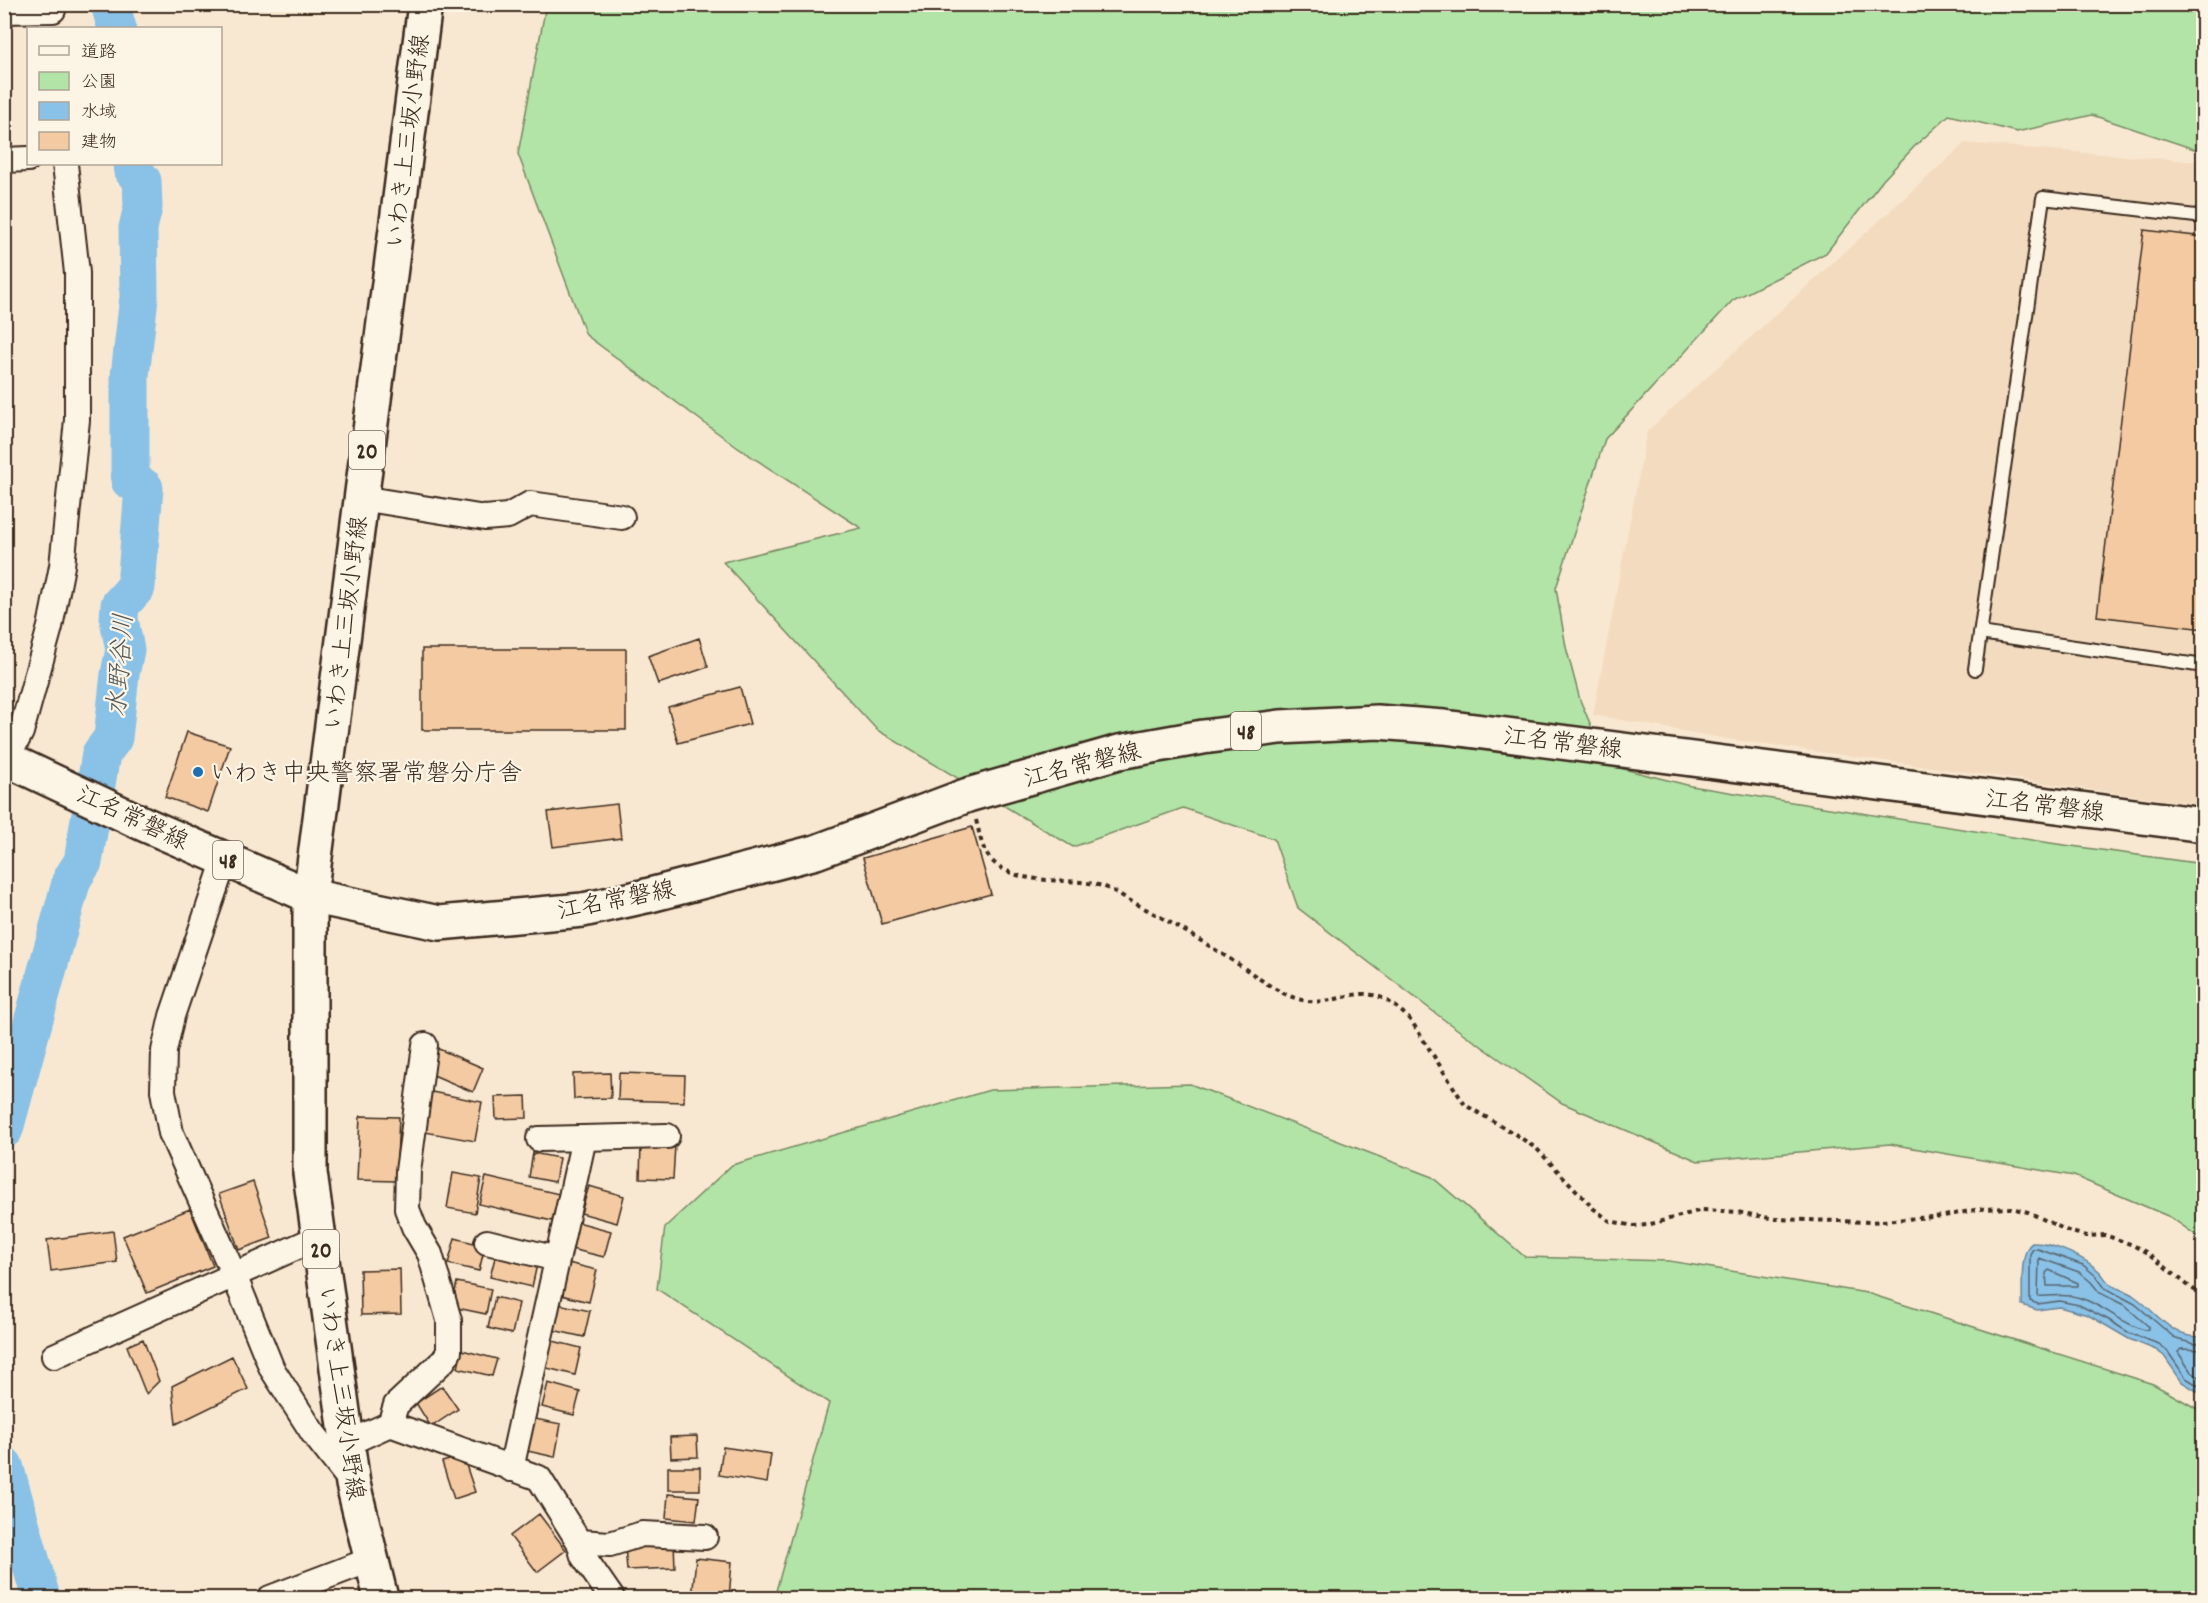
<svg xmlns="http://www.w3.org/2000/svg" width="2208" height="1603" font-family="Dekko,'Klee One',sans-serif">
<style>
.built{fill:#f3dbc0}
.green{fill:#b1e4a6;stroke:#768762;stroke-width:1.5}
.water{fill:#89c1e7;stroke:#6a8597;stroke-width:1.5}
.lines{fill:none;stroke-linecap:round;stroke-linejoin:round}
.shore{stroke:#5a666e;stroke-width:1.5}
.river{stroke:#89c1e7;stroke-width:39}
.building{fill:#f3caa2;stroke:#3b2a1e;stroke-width:1.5}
.service-casing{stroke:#3b2a1e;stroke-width:16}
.minor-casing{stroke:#3b2a1e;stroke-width:28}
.primary-casing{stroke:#3b2a1e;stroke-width:38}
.path{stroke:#3b2a1e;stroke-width:4;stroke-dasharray:4.5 4.5;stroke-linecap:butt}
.service{stroke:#fcf5e5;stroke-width:12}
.minor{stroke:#fcf5e5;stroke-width:24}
.primary{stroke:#fcf5e5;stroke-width:33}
.poi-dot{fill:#1f6fb2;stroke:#fcf5e5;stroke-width:2}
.labels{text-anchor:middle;stroke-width:4.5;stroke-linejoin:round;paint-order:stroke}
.shield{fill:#fcf5e5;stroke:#75675a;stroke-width:1.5}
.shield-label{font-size:22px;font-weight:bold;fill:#3b2a1e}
.street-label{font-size:24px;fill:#3b2a1e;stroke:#fcf5e5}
.poi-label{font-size:24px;fill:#3b2a1e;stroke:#fcf5e5;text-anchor:start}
.water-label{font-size:26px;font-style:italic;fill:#52575a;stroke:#fcf5e5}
</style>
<rect width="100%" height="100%" fill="#f9e8d1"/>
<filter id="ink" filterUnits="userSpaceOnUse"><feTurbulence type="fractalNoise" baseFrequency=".0167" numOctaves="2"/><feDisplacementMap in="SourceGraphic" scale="12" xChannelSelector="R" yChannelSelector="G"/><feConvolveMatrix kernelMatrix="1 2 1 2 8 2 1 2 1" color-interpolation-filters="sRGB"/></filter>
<g filter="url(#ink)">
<!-- built -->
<path class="built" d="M1965,143L2203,162V805L1733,740L1593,715L1647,431Z"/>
<!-- green -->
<path class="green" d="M546,5H2203V152L2092,115L2017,132L1949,115L1914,147L1883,180L1826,253L1733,300L1605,439L1556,588L1566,647L1580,700L1608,765L1691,786L2057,844L2203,864V1240L2170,1217L2074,1176L1890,1144L1698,1161L1562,1103L1447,1022L1298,908L1274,839L1183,808L1073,847L877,730L723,562L861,528L738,448L586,335L518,154Z
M1190,1084L1432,1177L1525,1257L1669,1261L1867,1293L2153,1384L2203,1412V1598H774L829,1403L657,1289L665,1227L732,1165L990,1090Z"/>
<!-- water -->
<path class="water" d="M2032,1243C2052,1242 2086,1258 2100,1272C2103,1275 2105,1280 2109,1283C2115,1289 2126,1290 2134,1296C2155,1310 2174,1342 2203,1336V1395L2182,1382L2164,1356L2156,1350L2129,1339L2088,1315L2059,1307L2037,1310L2022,1305C2023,1289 2019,1251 2032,1243Z"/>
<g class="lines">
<!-- shore -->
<path class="shore" d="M2039,1258L2079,1272L2091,1282L2100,1293L2124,1305L2148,1326V1329L2145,1330C2121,1324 2104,1305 2080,1298C2064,1293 2053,1297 2038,1296Z
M2049,1270L2078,1283V1286H2047L2046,1273Z
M2204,1343L2195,1344L2176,1339L2135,1304L2105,1288L2096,1276L2083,1265L2038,1249H2033L2030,1254V1301L2038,1304L2059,1301L2079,1305L2107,1319L2131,1334L2159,1344L2168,1352L2186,1378L2204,1389
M2204,1350L2181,1349L2178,1352L2191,1372L2204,1380"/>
<!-- river -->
<path class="river" d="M110,4L117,28
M4,1129L72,879L83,862L101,754L113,738L120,674L125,650L119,619L120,605L136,587L144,488L130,480V376L139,297L138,228L143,207L142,181L133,170L134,164
M4,1466L41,1598"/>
</g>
<!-- building -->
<path class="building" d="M2144,230L2204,237V629L2097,616Z
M699,638L708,667L658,684L648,656Z
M422,649H626V730H422Z
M740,687L750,724L678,743L668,707Z
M187,732L230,746L208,812L165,797Z
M617,804L621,838L553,847L548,812Z
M972,827L991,894L882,924L863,858Z
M434,1047L483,1068L473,1092L424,1071Z
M610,1073L611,1098L574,1099L573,1074Z
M619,1073L685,1075L684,1102L618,1100Z
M427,1091L482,1102L475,1141L419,1131Z
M526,1096L527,1118L496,1119L495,1097Z
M360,1116L399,1117L396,1181L357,1180Z
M641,1143L675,1145L673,1179L640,1178Z
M533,1153L559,1158L555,1182L529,1177Z
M453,1173L481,1178L475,1213L447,1208Z
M486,1177L559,1194L552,1221L479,1204Z
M253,1182L272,1238L239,1250L219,1194Z
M589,1186L624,1196L617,1223L581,1213Z
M190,1209L213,1266L147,1293L123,1236Z
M574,1221L611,1231L604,1257L567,1248Z
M113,1231L117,1262L51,1271L47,1240Z
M455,1238L485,1246L479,1271L448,1264Z
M497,1250L538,1260L532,1287L490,1277Z
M564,1262L597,1270L589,1302L557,1294Z
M400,1269L401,1314L361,1315L360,1270Z
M457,1282L491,1289L486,1314L452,1307Z
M495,1297L519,1303L512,1334L488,1328Z
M554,1303L590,1311L584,1337L548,1329Z
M143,1339L159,1381L146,1394L127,1346Z
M549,1340L581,1348L575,1375L543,1367Z
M462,1350L497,1359L492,1376L458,1368Z
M232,1356L248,1389L176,1424L172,1386Z
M548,1383L580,1392L574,1415L542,1407Z
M442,1386L458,1409L431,1427L416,1403Z
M525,1417L561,1424L555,1457L518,1449Z
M697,1436L698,1457L671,1458L670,1437Z
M723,1447L771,1454L767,1483L719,1475Z
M463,1456L475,1492L454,1499L442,1462Z
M668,1467H700V1490H668Z
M668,1494L699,1497L696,1521L666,1518Z
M539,1514L566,1550L537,1572L510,1536Z
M674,1542L675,1568L627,1570L625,1545Z
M696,1558L732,1562L729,1598H692Z"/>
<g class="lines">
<defs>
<path id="service" d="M1980,633L2204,666
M1975,669L2043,198L2204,217"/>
<path id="minor" d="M4,11L53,10
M4,160L28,159
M361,498L485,518L508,516L530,504L622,517
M4,765L21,732L50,627L62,566L77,420V273L65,164
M225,859L172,1016L164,1051L163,1091L171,1133L234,1275L272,1369L313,1433L353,1484
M539,1139L667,1136
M487,1242L557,1259
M54,1356L319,1237
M390,1424L396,1405L443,1361L449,1352V1320L430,1254L414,1227L407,1209L408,1171L425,1045
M348,1443L390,1424L539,1478L579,1542L610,1544L642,1534L705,1537
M511,1469L584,1138
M579,1542L583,1556L612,1598
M270,1598L370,1560"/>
<path id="primary" d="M4,758L146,825L310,896L439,923L583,910L646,896L816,852L968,795L1119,752L1203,737L1280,727L1377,722L1444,727L2204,825
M381,1598L353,1484L310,1173V896L425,4"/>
</defs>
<!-- service casing -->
<use href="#service" class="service-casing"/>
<!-- minor casing -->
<use href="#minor" class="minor-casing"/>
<!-- primary casing -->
<use href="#primary" class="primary-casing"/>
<!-- path -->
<path class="path" d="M976,820C982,843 982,859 1007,871C1036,885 1071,877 1102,886C1113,890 1124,897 1134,903C1172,922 1208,945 1244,968C1260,979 1277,992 1295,998C1345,1014 1361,966 1412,1022L1465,1105L1515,1134L1537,1149L1594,1209L1610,1221L1634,1226L1647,1225L1702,1210L1737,1212L1775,1219L1870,1222L1944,1216L1980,1209L2011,1208L2028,1212L2068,1231L2086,1236L2105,1235L2133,1245L2149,1254L2190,1287L2204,1296"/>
<!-- service -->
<use href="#service" class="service"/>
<!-- minor -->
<use href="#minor" class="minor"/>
<!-- primary -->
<use href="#primary" class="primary"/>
</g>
</g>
<!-- markers -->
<circle class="poi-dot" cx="198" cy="772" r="6"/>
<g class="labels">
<!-- shield labels -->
<g class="shield">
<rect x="349" y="431" width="36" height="38" rx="4.5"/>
<rect x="1231" y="712" width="30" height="38" rx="4.5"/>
<rect x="213" y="841" width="30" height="38" rx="4.5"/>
<rect x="303" y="1230" width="36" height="38" rx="4.5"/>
</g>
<g class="shield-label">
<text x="367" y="458">20</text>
<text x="1246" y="739">48</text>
<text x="228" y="868">48</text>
<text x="321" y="1257">20</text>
</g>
<!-- street labels -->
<g class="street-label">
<text transform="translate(407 141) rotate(-83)" y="8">いわき上三坂小野線</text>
<text transform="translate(345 623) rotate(-83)" y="8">いわき上三坂小野線</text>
<text transform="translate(1563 742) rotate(7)" y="8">江名常磐線</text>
<text transform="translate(1082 764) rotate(-14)" y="8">江名常磐線</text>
<text transform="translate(2045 805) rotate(7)" y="8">江名常磐線</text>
<text transform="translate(133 817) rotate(25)" y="8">江名常磐線</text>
<text transform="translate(616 899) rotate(-11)" y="8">江名常磐線</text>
<text transform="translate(342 1393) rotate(82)" y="8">いわき上三坂小野線</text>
</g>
<!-- poi labels -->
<g class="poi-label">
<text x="210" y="780">いわき中央警察署常磐分庁舎</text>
</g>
<!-- water labels -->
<g class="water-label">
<text transform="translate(119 665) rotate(-86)" y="9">水野谷川</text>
</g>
</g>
<!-- margin -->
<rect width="2208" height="1603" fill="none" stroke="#fcf5e5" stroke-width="24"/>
<rect x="12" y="12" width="2184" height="1579" fill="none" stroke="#3b2a1e" stroke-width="2" filter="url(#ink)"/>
<!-- legend -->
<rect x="27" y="27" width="195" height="138" fill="#fcf5e5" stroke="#afa495" stroke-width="1.5"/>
<rect x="39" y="46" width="30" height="9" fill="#fcf5e5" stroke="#afa495" stroke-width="1.5"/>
<text x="81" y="57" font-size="18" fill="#3b2a1e">道路</text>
<rect x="39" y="72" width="30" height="18" fill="#b1e4a6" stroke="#afa495" stroke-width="1.5"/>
<text x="81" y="87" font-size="18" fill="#3b2a1e">公園</text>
<rect x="39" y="102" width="30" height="18" fill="#89c1e7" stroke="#afa495" stroke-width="1.5"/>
<text x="81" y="117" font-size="18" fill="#3b2a1e">水域</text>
<rect x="39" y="132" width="30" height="18" fill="#f3caa2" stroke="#afa495" stroke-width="1.5"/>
<text x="81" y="147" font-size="18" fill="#3b2a1e">建物</text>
</svg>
